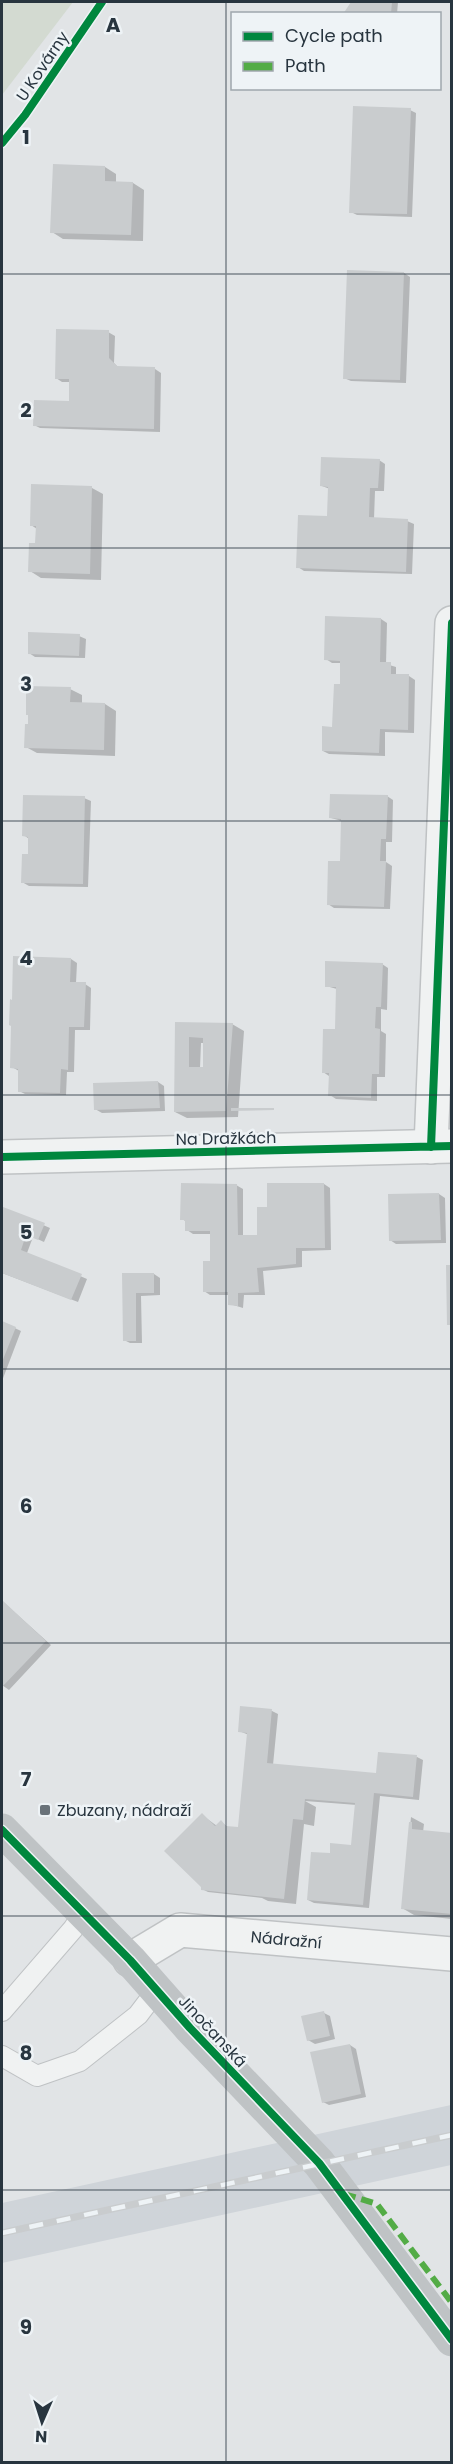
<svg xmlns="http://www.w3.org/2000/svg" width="453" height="2464" font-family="Poppins,sans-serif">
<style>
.built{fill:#cfd4d9}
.green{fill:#d3dad1}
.shadow{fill:#0003;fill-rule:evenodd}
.building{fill:#c9ccce;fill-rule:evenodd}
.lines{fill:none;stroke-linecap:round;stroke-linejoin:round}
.lane-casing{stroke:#bfc2c4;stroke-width:22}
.street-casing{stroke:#bfc2c4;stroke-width:36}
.lane{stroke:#f0f2f2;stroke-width:20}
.street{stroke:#f0f2f2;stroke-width:33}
.secondary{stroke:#bfc3c5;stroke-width:33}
.rail-casing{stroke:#c9ccce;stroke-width:7}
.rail{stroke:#eef3f6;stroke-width:4.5;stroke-dasharray:14;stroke-linecap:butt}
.quiet{stroke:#53ac46;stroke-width:6;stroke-dasharray:12 6;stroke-linecap:butt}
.cycleway-casing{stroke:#eef3f6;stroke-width:11}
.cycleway{stroke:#00873e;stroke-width:8}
.grid{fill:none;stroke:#28353f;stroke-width:1.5;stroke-opacity:0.55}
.poi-dot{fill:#697279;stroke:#eef3f6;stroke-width:2}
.labels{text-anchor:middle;stroke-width:5;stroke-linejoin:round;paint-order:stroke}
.street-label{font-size:16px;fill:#28353f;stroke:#eef3f6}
.poi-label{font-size:16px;fill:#28353f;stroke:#eef3f6;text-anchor:start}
.grid-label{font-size:20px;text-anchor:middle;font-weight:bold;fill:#28353f;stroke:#eef3f6;stroke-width:5;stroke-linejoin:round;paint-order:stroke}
</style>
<rect width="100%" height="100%" fill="#e1e4e6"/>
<!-- built -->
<path class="built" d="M451,2105V2165L2,2263V2203Z"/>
<!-- green -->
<path class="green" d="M2,2H73L2,95Z"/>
<!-- shadow -->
<path class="shadow" d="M353,2H398L397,14H343L352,5Z
M410,110L416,113L412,217L357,215L351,212Z
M105,167L116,174V183H133L144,190L143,241L63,239L52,232Z
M348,271L404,273L410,277L406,383L351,381L344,378Z
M108,332L115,336L114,363L119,368L155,369L161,373L160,432L40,428L34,425L70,403L71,382H62L56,378Z
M379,460L385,464L384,491H375L374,519L407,521L414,524L412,574L304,571L298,567L329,518L330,489L322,486Z
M92,488L103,494L101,580L41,578L30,571L36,545L37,529L31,525Z
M381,619L387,623L386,664L396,667V676H409L415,680L414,733L385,732V756L329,754L323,751L334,728L341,685L342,663H332L326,659Z
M79,636L86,639L85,658L35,657L29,653Z
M70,689L82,695V704H105L116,711L115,756L37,753L26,747Z
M387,796L393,800L392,842H386V862L392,866L390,909L334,908L328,904L341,862L342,821L331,818Z
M84,798L91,801L88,887L29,886L22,882L29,856V839L24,835Z
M71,959L77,963L76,983L85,984L91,988L90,1030H75L74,1072H67L66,1095L25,1094L19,1091V1071L12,1067Z
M382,964L388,968L387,1010L381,1009V1031L386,1034L385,1077H377V1101L336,1099L330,1095L329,1076L323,1072L336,1030L337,989L326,986Z
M176,1024H232L244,1031L238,1117L187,1118L175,1112ZM201,1043H205V1068H200Z
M158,1082L164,1086L165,1111L102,1113L95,1109Z
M324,1184L330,1188L331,1250L302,1251V1267L263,1271L265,1295H244L243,1308L230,1304V1295H210L204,1291L211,1263V1234H193L187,1230V1222L182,1219L236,1185L243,1189V1237L259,1236L268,1209Z
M439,1194L445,1198L446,1243L396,1244L390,1240Z
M4,1208L50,1228L44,1242L33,1237L27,1253L87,1279L78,1302L2,1273V1215Z
M124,1274H154L160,1278V1295L141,1296L142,1343H130L124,1340Z
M2,1322L21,1331L2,1381Z
M2,1601L51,1645L9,1690L2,1685Z
M241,1708L272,1711L278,1714L273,1765L378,1775L417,1757L423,1760L419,1800L380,1796L369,1908L314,1903L308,1900L331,1855L352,1847L357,1805L305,1801L316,1807L314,1826L304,1824L296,1904L268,1901L262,1898L208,1892L202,1889V1815L217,1826L221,1822L229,1828L239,1829L249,1735L239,1731Z
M411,1817L424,1824L423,1832L452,1834V1919L414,1915L402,1908Z
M324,2013L330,2016L335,2039L315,2044L308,2040Z
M350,2045L356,2049L366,2097L329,2105L323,2102Z"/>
<!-- building -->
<path class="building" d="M351,2H392L391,14H343Z
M353,106L411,108L407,214L349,213Z
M53,164L105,166V181L133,182L131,235L50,233Z
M347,270L404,272L400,380L343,379Z
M56,329L109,330V358L117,366L155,367L154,429L33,426L34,400L69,401V379H55Z
M321,457L380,459L378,488H370L369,517L408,519L406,572L296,568L298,515L327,516L328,487L320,486Z
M31,484L92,486L90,574L28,572L29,543H35L36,526H30Z
M325,616L381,618L380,662H391V674H409L408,730L380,729L379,753L322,751V726L332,727L334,684H340V661L324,660Z
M28,632L80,634L79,656L28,654Z
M26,686L71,687L70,702L105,703L104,750L24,748L25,724H28V715H26Z
M330,794L388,795L386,839H381L380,861H386L384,907L327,905L328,861H340L341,819L329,818Z
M23,795L85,796L83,884L21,883L22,854H28V837L22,836Z
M13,956L71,958L70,982H86L84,1027H69L68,1070L61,1069L60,1093L18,1092V1069L10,1068L11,1026L9,1025L10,999L12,1000Z
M325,961L383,963L381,1007H376L375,1028L380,1029L379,1074H372L371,1098L328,1096L329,1073H322L323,1029H335L336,987H325Z
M175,1022L233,1023L226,1111L174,1112ZM189,1037L203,1038V1067H189Z
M158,1081L160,1108L94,1110L93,1083Z
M231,1108H274V1110L231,1111Z
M181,1183L237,1184L238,1235H257V1207H267V1183H324L325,1248H296V1264L257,1268L259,1292L238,1293V1306L228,1305V1292H203V1261H210V1231H185V1220H180Z
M439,1193L441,1240L389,1241L388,1194Z
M3,1207L45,1223L38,1240L26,1235L21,1250L82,1274L71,1300L2,1273Z
M446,1265H452V1325H447Z
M122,1273H154V1293H136V1341H123Z
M2,1321L16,1327L2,1362Z
M2,1600L46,1641L2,1687Z
M240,1706L272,1709L267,1763L376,1773L378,1752L417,1755L413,1797L374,1793L363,1905L307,1900L311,1852L330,1853V1843L351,1845L355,1803L305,1799L303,1820L293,1819L284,1899L201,1890V1887L164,1851L202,1813L215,1826L221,1820L226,1826L238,1827L247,1733L238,1732Z
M409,1822H412V1829L452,1833V1914L401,1909Z
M324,2011L330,2036L307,2041L301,2016Z
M350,2044L361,2094L322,2103L310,2052Z"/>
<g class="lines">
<defs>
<path id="lane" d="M2,2011L73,1929L83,1914
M2,2056L37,2076L80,2061L138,2015L157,1990"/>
<g id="street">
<path d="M431,1147L452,623"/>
<path d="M2,1157L452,1146"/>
<path id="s1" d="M130,1960L180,1930L452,1954"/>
</g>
</defs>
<!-- lane casing -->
<use href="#lane" class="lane-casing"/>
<!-- street casing -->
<use href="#street" class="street-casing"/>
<!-- lane -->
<use href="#lane" class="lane"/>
<!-- street -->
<use href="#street" class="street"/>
<!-- secondary -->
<path class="secondary" d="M2,1830L130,1960L190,2028L319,2163L452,2340"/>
<defs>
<path id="rail" d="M2,2233L452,2135"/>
</defs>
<!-- rail casing -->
<use href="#rail" class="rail-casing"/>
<!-- rail -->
<use href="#rail" class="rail"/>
<!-- quiet -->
<path class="quiet" d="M344,2194L377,2204L452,2303"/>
<defs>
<path id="cycleway" d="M2,143L25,115L102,2
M431,1147L452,623
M2,1157L452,1146
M2,1830L130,1960L190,2028L319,2163L452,2340"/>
</defs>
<!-- cycleway casing -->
<use href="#cycleway" class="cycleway-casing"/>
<!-- cycleway -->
<use href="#cycleway" class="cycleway"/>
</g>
<!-- grid -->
<path class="grid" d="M226,2V2462M2,274H452M2,548H452M2,821H452M2,1095H452M2,1369H452M2,1643H452M2,1916H452M2,2190H452"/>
<!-- markers -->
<rect class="poi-dot" x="39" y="1804" width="12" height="12" rx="3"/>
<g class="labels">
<!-- street labels -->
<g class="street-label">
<text transform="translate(42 66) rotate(-56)" y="6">U Kovárny</text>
<text transform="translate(226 1138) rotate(-1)" y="6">Na Dražkách</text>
<text dy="6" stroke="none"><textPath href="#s1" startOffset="165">Nádražní</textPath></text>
<text transform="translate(213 2031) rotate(47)" y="6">Jinočanská</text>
</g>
<!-- poi labels -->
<g class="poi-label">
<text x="57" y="1816">Zbuzany, nádraží</text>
</g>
</g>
<g class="grid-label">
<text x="113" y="32">A</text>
<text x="26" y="144">1</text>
<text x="26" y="417">2</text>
<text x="26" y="691">3</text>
<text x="26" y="965">4</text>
<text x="26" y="1239">5</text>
<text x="26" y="1513">6</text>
<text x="26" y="1786">7</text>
<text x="26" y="2060">8</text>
<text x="26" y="2334">9</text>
</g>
<!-- border -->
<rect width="453" height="2464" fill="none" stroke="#28353f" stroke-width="6"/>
<!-- legend -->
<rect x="231" y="12" width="210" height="78" fill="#eef3f6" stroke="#9fa7ad" stroke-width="1.5"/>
<rect x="243" y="32" width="30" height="9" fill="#00873e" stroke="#9fa7ad" stroke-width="1.5"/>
<text x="285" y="42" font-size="18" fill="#28353f">Cycle path</text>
<rect x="243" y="62" width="30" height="9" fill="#53ac46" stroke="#9fa7ad" stroke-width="1.5"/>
<text x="285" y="72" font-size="18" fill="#28353f">Path</text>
<!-- north arrow -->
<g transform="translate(42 2422) rotate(183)" stroke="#eef3f6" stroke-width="4.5" paint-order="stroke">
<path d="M0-4.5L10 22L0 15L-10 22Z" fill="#28353f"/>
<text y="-9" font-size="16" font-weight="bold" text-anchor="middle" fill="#28353f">N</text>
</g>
</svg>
